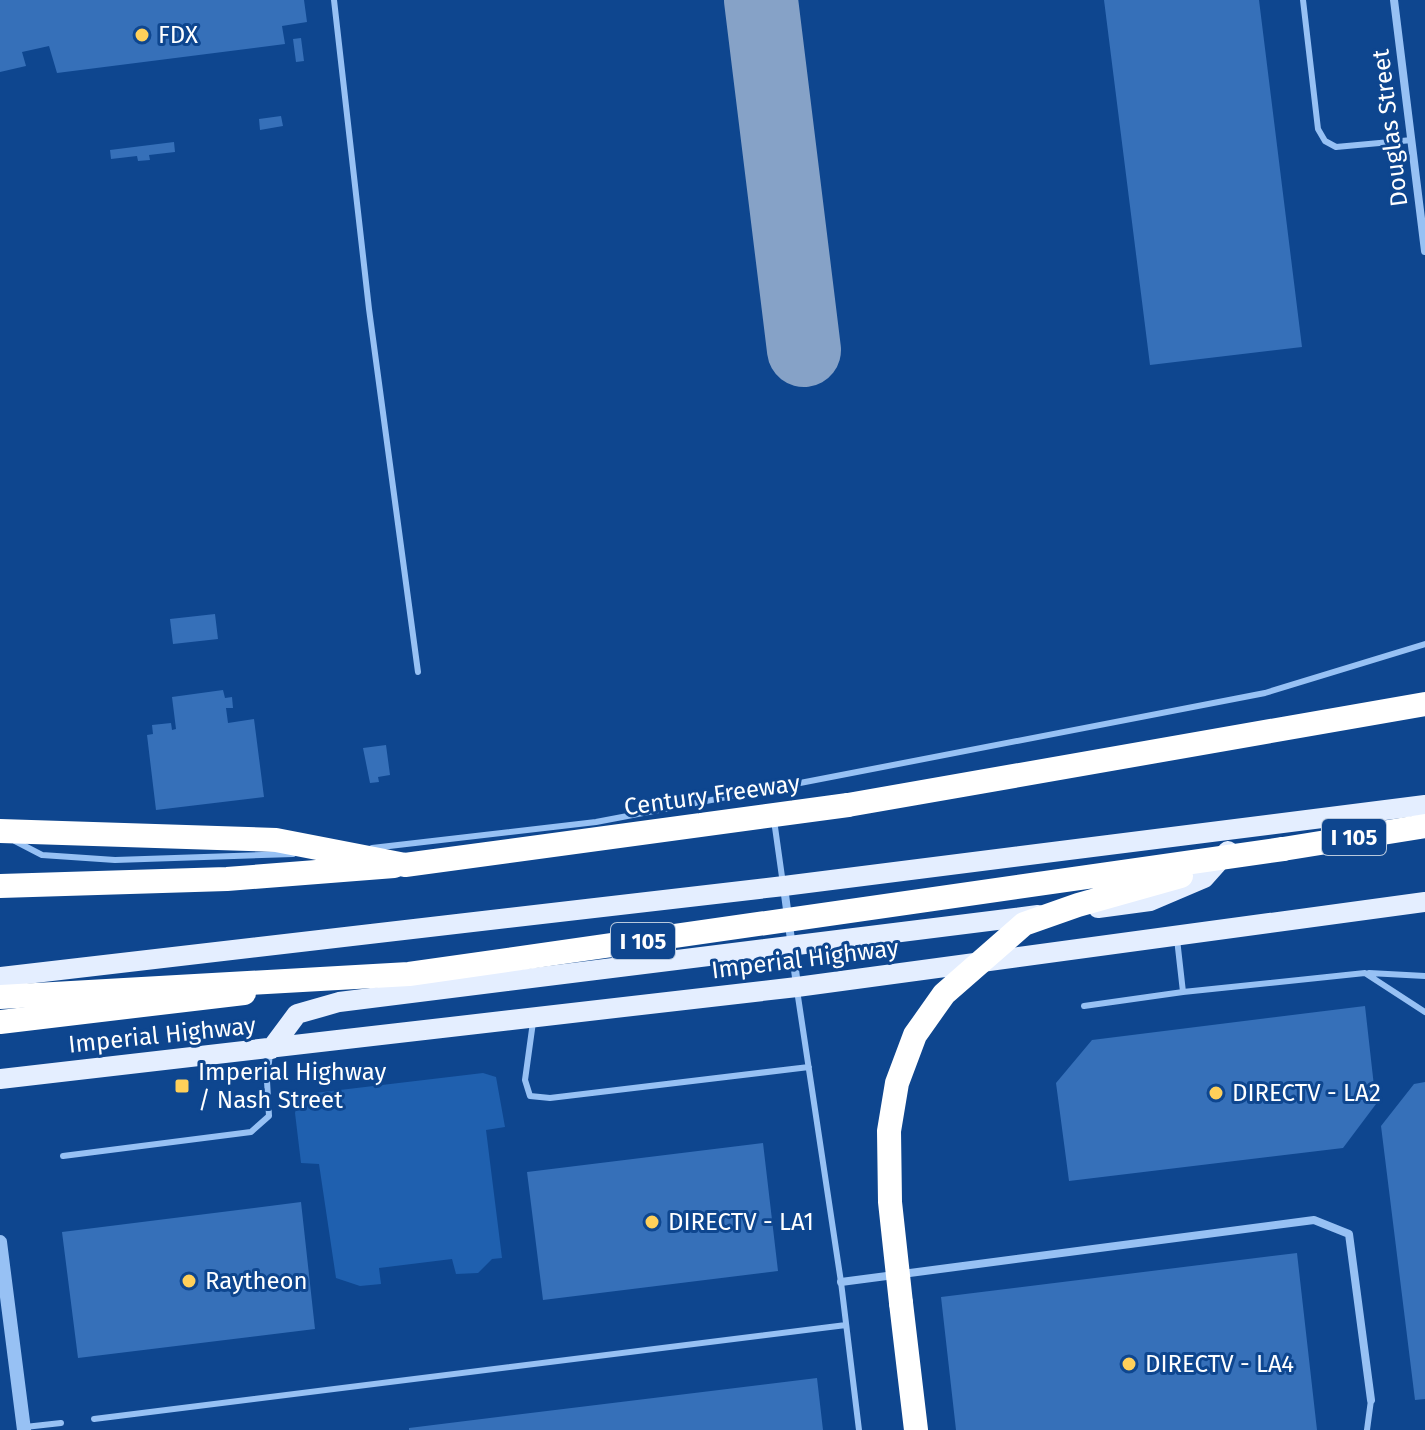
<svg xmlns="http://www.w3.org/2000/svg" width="1425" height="1430" font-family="'Fira Sans',sans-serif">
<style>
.green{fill:#1f60af}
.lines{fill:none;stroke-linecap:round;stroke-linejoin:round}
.taxiway{stroke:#86a2c7;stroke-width:74}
.building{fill:#3670b9}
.service{stroke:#97c1f4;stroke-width:6}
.minor{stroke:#97c1f4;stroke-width:8}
.tertiary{stroke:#97c1f4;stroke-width:14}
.primary{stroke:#e4eeff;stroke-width:20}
.motorway{stroke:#fff;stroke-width:24}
.motorway-bridge{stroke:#fff;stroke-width:24}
.poi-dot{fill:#ffd05a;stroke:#0e468f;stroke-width:3}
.labels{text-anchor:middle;stroke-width:6;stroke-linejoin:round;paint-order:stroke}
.shield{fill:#0e468f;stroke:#b7c8dd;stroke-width:2}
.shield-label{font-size:22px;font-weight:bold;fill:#fff}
.poi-label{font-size:24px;fill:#fff;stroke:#0e468f;text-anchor:start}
.street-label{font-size:24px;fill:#fff;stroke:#0e468f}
</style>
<rect width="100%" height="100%" fill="#0e468f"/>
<!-- green -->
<path class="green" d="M483,1073L496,1077L505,1127L486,1130L502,1258L492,1259L478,1273L456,1274L452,1259L379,1268L381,1284L360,1286L336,1278L319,1164L301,1163L295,1113L299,1099L306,1094Z"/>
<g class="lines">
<!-- taxiway -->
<path class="taxiway" d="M761,0L804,350"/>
</g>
<!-- building -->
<path class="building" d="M0,0H304L307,22L282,26L285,44L57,73L49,46L22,52L26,66L0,72Z
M1104,0H1259L1302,347L1150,365Z
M301,38L304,61L296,62L293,39Z
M281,116L283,126L260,130L259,119Z
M174,142L175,152L149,155L150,160L138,161L137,156L111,159L110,150Z
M215,614L218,639L173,644L170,619Z
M223,690L225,698L232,697L233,708H226L228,723L254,719L264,797L156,810L147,735L153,734L152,725L171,723L172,730L176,729L172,697Z
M386,745L390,775L378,777L379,782L370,783L363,748Z
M1365,1006L1376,1104L1343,1148L1069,1181L1056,1083L1092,1040Z
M1425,1082V1399L1415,1400L1381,1126L1414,1084Z
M763,1143L778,1271L543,1300L527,1172Z
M301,1202L315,1329L78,1358L62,1232Z
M1297,1253L1317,1430H956L941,1297Z
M817,1378L823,1430H409V1428Z"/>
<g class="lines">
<!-- service -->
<path class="service" d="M334,0L369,309L418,672
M1303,0L1318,129L1325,141L1336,147L1412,140
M774,820L783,884
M15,841L42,855L115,860L293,854
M372,848L596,822L769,789L1265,693L1425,644
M1177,939L1183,992L1365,973L1425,1012
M1369,973L1425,976
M797,990L841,1282L859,1430
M1084,1006L1183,992
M533,1022L525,1080L530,1096L550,1098L809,1067
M63,1156L251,1132L269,1116L267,1081L270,1053
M94,1419L846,1325
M25,1427L61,1423
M1367,1430L1371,1400"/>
<!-- minor -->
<path class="minor" d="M1394,0L1425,251
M784,887L797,985
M841,1282L1314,1220L1349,1234L1371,1400"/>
<!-- tertiary -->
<path class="tertiary" d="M0,1242L24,1430"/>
<!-- primary -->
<path class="primary" d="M1098,908L1150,901L1204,878L1228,851
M0,977L784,886L1425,805
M271,1049L297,1014L339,1002L1038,915
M0,1079L797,987L1425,902"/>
<!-- motorway -->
<path class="motorway" d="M848,805L1425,704
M1283,849L1425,826
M0,886L227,879L394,866
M0,1022L244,993
M901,1303L916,1430"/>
<!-- motorway-bridge -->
<path class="motorway-bridge" d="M0,831L276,840L405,865L848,805
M0,997L409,974L1283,849
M901,1303L890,1202L889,1131L897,1083L915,1035L944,994L1024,924L1078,905L1181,876"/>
</g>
<!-- markers -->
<g class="poi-dot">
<circle cx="142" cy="35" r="8"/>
<rect x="174" y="1078" width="16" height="16" rx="4"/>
<circle cx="1216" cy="1093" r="8"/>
<circle cx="652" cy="1222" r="8"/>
<circle cx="189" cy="1281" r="8"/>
<circle cx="1129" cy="1364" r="8"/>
</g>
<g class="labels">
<!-- shield labels -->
<g class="shield">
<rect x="1322" y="819" width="64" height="36" rx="6"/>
<rect x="611" y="923" width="64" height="36" rx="6"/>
</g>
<g class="shield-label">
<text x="1354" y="845">I 105</text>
<text x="643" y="949">I 105</text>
</g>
<!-- poi labels -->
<g class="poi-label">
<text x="158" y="43">FDX</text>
<text x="198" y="1080">Imperial Highway<tspan x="198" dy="28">/ Nash Street</tspan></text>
<text x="1232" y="1101">DIRECTV - LA2</text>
<text x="668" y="1230">DIRECTV - LA1</text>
<text x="205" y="1289">Raytheon</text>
<text x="1145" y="1372">DIRECTV - LA4</text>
</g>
<!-- street labels -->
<g class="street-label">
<text transform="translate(1390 128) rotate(-97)" y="8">Douglas Street</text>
<text transform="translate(712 795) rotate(-8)" y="8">Century Freeway</text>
<text transform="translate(805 959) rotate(-7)" y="8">Imperial Highway</text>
<text transform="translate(162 1035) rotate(-6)" y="8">Imperial Highway</text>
</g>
</g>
</svg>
